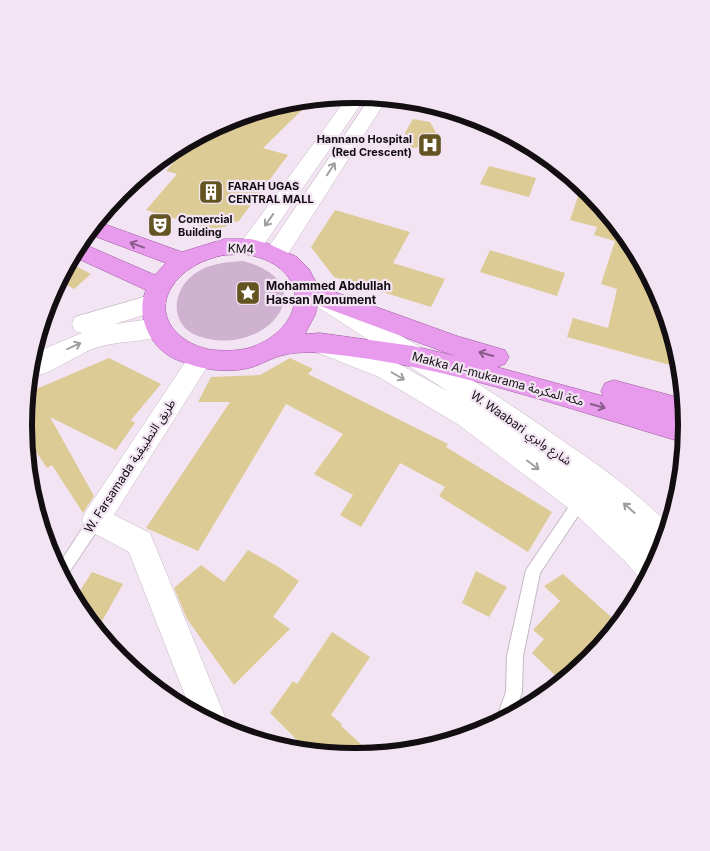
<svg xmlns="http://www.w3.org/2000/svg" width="710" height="851" font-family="Inter,'Noto Sans Arabic',sans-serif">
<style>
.green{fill:#ceb2cf}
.building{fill:#ddcb95}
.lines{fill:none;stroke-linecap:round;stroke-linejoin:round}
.service-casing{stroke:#c6b9c6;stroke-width:2}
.minor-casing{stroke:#c6b9c6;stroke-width:1}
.secondary-casing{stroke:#c6b9c6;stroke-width:1}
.trunk-casing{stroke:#99589d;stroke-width:1}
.service{fill:#fff;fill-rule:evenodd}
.minor{fill:#fff;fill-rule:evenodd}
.secondary{fill:#fff;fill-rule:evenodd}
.trunk{fill:#e89aec;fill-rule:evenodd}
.oneway{stroke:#a09fa0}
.oneway2{stroke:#885b8a}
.labels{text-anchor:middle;stroke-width:4.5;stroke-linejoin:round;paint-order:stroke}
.far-poi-label{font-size:11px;font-weight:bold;fill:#120e12;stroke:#f2e4f2;text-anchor:start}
.street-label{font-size:12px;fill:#120e12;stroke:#f2e4f2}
.poi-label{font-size:12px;font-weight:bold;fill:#120e12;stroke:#f2e4f2;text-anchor:start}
.rim{fill:none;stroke:#120e12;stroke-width:6}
</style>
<rect width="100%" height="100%" fill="#f2e4f2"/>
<!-- green -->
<path class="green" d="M243,261C328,283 265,360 198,336C170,326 171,292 193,275C207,264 225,262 243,261Z"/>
<!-- building -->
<path class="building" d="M281,103L304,108L263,148L288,155L238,222L233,221L225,227L211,229L146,210L177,174L166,171L196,137L228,119Z
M413,119L430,122L443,145L411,148L405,133Z
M489,166L536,178L529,197L480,184Z
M582,185L589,191L631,242L661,299L681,368L567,337L573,318L608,328L617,289L601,284L615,241L594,235L597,227L570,220Z
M335,210L410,232L393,263L445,279L431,307L334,277L311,247Z
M490,250L565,273L557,296L480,272Z
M68,262L91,274L74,289L59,280Z
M109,358L161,384L131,420L135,423L116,450L50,417L94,496L83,513L52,465L47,468L25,435L24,425L28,379L34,390Z
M290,358L313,369L308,374L448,444L446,447L552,512L528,552L439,496L445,487L400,463L361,527L340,515L353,495L314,474L343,434L286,404L198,551L146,528L230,402H198L211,377L260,375Z
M248,550L277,566L299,581L273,617L290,629L234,685L187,619L174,588L201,565L224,582Z
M476,571L507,587L489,617L462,603Z
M92,572L123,584L97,630L74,600Z
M563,574L619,624L604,641L602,639L581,666L562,682L532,653L544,639L533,630L560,601L544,586Z
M332,632L370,657L331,715L342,724L341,726L373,755L355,757L309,752L270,713L293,681L297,684Z"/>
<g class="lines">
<defs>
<path id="service" d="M581,494L586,496L588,500L586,504L540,573L523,656L522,692L514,714L497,723L496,720L506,692L507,656L526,570L576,496Z
M96,514L101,515L103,520L101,525L64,580L57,567L91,515Z
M671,514H673L667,533L655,542L650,540L648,535C652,527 662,517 671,514Z"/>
<path id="minor" d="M200,350L208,352L212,359L114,515L150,533L227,722L224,729L191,711L129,552L86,529L82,520L86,511L192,352Z"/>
<path id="secondary" d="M355,94L367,95L258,253L250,255L242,253L239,247L242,241L349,95Z
M371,96L388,97L284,260L276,262L268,260L265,254L268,248Z
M321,289L329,292C410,341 492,390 569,445C604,469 639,494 669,525L661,553L645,582L641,580L624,560L571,510L459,425L379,377L311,350L307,343L311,336L320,333L397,363L449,392L313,304L309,298L313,292Z
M154,294L163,297L166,303L163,309L115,324L158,318L167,321L170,328L167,335C142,343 114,340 90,350C72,358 47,376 29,377L32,354L82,333L75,331L72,324L75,317Z"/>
<path id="trunk" d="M96,221L182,252L224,239H251L269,244L297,257L309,269L318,286L457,336L505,350L509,357L505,364L497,367L603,396L601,391L605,383L614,380L684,399L686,426L685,443C565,408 446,365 322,353C311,352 295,352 284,355C273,357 261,365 249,368C224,374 199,369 175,359C150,348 135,315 146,290L72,256L79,242L155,275L166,263L86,233ZM224,255C234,255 245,253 254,256C314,272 303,329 252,347C240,351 226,351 214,350C185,347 152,321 171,288C182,269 204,259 224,255ZM318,305L444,352L456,356L413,346L320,333L305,334L315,315Z"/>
</defs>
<!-- service casing -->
<use href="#service" class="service-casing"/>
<!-- minor casing -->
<use href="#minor" class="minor-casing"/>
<!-- secondary casing -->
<use href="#secondary" class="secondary-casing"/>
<!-- trunk casing -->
<use href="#trunk" class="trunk-casing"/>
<!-- service -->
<use href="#service" class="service"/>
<!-- minor -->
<use href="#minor" class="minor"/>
<!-- secondary -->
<use href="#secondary" class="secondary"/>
<!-- trunk -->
<use href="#trunk" class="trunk"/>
</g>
<!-- one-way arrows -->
<defs><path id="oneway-shaft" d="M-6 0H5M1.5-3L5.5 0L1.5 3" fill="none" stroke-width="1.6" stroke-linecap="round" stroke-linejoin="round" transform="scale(1.25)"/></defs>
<g class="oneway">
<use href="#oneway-shaft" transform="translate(331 169) rotate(-57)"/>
<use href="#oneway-shaft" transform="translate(269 220) rotate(125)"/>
<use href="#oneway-shaft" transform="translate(74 346) rotate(-24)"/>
<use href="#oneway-shaft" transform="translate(398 376) rotate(30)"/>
<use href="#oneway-shaft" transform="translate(533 465) rotate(37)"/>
<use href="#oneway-shaft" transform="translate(629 508) rotate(-138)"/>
</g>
<g class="oneway2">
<use href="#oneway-shaft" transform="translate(137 245) rotate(-160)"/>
<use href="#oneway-shaft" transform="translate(486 354) rotate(-164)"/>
<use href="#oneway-shaft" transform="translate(598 406) rotate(16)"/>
</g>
<!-- icons -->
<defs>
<symbol id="hospital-square" viewBox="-11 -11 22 22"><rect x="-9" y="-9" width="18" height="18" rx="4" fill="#645421" stroke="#f2e4f2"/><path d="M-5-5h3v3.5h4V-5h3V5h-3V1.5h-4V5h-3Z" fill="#fff"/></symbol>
<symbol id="building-square" viewBox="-11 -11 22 22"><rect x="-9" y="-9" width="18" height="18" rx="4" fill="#645421" stroke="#f2e4f2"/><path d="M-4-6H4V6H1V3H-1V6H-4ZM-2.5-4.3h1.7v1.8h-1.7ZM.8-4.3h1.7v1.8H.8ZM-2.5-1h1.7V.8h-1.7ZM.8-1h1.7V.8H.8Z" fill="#fff"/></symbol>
<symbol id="theatre-square" viewBox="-11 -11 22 22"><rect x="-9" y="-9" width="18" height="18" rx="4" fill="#645421" stroke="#f2e4f2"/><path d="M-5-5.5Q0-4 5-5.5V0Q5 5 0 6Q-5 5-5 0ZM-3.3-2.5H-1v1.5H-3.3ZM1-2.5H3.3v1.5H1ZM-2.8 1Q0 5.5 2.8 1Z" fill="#fff"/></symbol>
<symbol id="sight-square" viewBox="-11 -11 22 22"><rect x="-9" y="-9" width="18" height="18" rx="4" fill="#645421" stroke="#f2e4f2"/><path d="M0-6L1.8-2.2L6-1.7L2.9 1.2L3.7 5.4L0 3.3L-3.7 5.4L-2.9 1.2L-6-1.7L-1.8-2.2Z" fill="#fff"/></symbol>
</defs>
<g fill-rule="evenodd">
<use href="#hospital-square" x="416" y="131" width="28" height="28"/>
<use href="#building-square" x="197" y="178" width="28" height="28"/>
<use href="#theatre-square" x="146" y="211" width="28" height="28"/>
<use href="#sight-square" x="234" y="279" width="28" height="28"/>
</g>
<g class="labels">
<!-- far-poi labels -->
<g class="far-poi-label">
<text x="412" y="143" text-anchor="end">Hannano Hospital<tspan x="412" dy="13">(Red Crescent)</tspan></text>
<text x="228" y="190">FARAH UGAS<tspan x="228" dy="13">CENTRAL MALL</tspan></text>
<text x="178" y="223">Comercial<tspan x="178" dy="13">Building</tspan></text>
</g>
<!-- street labels -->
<g class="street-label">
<text transform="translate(241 249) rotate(3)" y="4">KM4</text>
<text transform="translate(498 379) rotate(15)" y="4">Makka Al-mukarama مكة المكرمة</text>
<text transform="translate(521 428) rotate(35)" y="4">W. Waabari شارع وابري</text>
<text transform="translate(130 466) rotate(-57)" y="4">W. Farsamada طريق التطبيقية</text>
</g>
<!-- poi labels -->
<g class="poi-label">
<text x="266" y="290">Mohammed Abdullah<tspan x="266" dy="14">Hassan Monument</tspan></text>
</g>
</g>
<!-- crop -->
<path d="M0 0H710V851H0ZM354 103H356A322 322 0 0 1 678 425V426A322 322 0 0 1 356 748H354A322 322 0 0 1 32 426V425A322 322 0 0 1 354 103Z" fill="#f2e4f2" fill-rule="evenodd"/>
<path class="rim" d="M354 103H356A322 322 0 0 1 678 425V426A322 322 0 0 1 356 748H354A322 322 0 0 1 32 426V425A322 322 0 0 1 354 103Z"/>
</svg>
